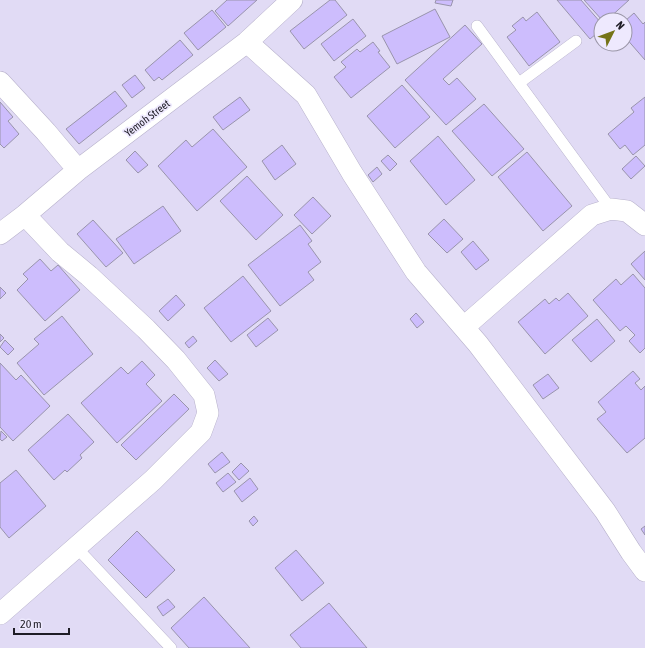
<svg xmlns="http://www.w3.org/2000/svg" width="645" height="648" font-family="'Asap Condensed',sans-serif">
<style>
.building{fill:#cdbdfd;stroke:#9994ac}
.lines{fill:none;stroke-linecap:round;stroke-linejoin:round}
.lane-casing{stroke:#b8b2cc;stroke-width:12}
.street-casing{stroke:#b8b2cc;stroke-width:22}
.lane{stroke:#fff;stroke-width:11}
.street{stroke:#fff;stroke-width:21}
.labels{text-anchor:middle;stroke-width:3.5;stroke-linejoin:round;paint-order:stroke}
.street-label{font-size:11px;fill:#1f1d26;stroke:#eee9fe}
</style>
<rect width="100%" height="100%" fill="#e1dbf5"/>
<!-- building -->
<path class="building" d="M227,0H257L228,26L215,11Z
M330,0H335L347,15L304,49L290,31Z
M436,0H453L451,6L435,3Z
M557,0H581L601,23V30L590,39Z
M584,0H629L607,20H602Z
M435,9L450,37L397,64L382,36Z
M212,10L226,27L198,50L184,33Z
M537,12L560,42L529,66L507,37L516,30L512,26L523,17L526,21Z
M634,13L643,24L645,22V60L625,37V21Z
M353,19L366,36L334,61L321,44Z
M465,25L482,44L443,79L449,85L457,78L476,99L446,125L405,80Z
M180,40L193,55L162,80L159,77L154,81L145,70Z
M373,42L380,51L378,52L390,67L351,98L334,77L346,67L341,62L357,49L360,52Z
M135,75L145,88L132,98L122,85Z
M402,85L430,117L395,148L367,116Z
M115,91L127,106L79,144L66,129Z
M240,97L250,110L223,130L213,117Z
M645,97V145L633,155L625,145L620,149L608,134L634,112L631,108Z
M0,102L13,117L8,121L19,134L4,148L0,144Z
M484,104L524,149L492,176L452,131Z
M213,129L247,167L197,211L158,166L186,140L192,147Z
M438,136L475,180L446,205L410,161Z
M282,145L296,164L275,180L262,161Z
M135,151L148,165L138,173L126,160Z
M527,152L572,206L543,231L498,177Z
M388,155L397,164L390,171L381,161Z
M636,156L645,166L631,179L622,169Z
M377,167L382,174L373,182L368,175Z
M247,176L283,215L256,240L220,201Z
M313,197L331,216L312,234L294,215Z
M163,206L181,231L134,264L116,239Z
M444,219L463,239L447,253L428,234Z
M93,220L123,253L106,267L77,234Z
M300,225L312,241L308,244L321,262L308,272L314,280L280,306L248,265Z
M473,241L489,260L476,270L461,252Z
M645,251V280L631,264Z
M40,259L51,271L58,265L80,290L45,321L17,290L28,279L23,274Z
M633,274L645,288V348L640,353L629,341L635,335L626,326L620,331L593,300L616,279L621,285Z
M243,276L271,311L231,342L204,308Z
M0,287L6,293L0,299Z
M568,293L588,316L545,354L518,322L545,299L549,304L556,298L559,301Z
M176,295L185,305L168,321L159,311Z
M416,313L424,322L417,328L410,319Z
M62,316L93,354L44,395L17,363L39,344L34,339Z
M268,318L278,330L256,347L247,335Z
M597,319L615,341L591,362L572,340Z
M0,334L4,338L0,342Z
M193,336L197,341L189,348L185,343Z
M5,340L14,349L8,355L0,347Z
M215,360L228,374L219,381L207,368Z
M142,361L155,375L146,384L162,401L117,443L81,403L121,367L128,374Z
M0,363L16,380L21,375L50,406L13,441L0,427Z
M633,371L640,379L635,383L641,390L645,386V438L627,453L597,419L606,412L598,402Z
M548,374L559,388L543,399L533,385Z
M174,394L189,409L136,460L121,445Z
M68,414L94,442L80,455L82,458L67,472L65,470L54,480L28,450Z
M1,431L7,437L2,441L0,439Z
M222,452L230,462L215,473L208,464Z
M241,463L249,471L239,480L232,472Z
M16,470L46,506L9,538L0,527V483Z
M228,473L236,482L223,492L216,483Z
M250,478L258,489L242,502L234,491Z
M254,516L258,521L253,526L249,521Z
M645,526V535L641,529Z
M137,531L175,570L146,598L108,560Z
M296,550L324,583L302,601L275,568Z
M204,597L250,648H189L171,628Z
M168,599L175,607L163,616L157,607Z
M329,603L367,648H301L290,635Z"/>
<g class="lines">
<defs>
<path id="lane" d="M477,26L611,209
M519,83L576,41
M77,548L171,648"/>
<path id="street" d="M247,42L306,95L352,173L416,272L478,344L605,511L631,552L645,571
M0,82L46,132L78,170
M0,234L25,215L78,170L247,42L292,0
M464,327L592,215L611,209L627,211L645,225
M0,614L153,480L201,432L208,413L204,395L176,360L146,329L89,276L60,252L25,215"/>
</defs>
<!-- lane casing -->
<use href="#lane" class="lane-casing"/>
<!-- street casing -->
<use href="#street" class="street-casing"/>
<!-- lane -->
<use href="#lane" class="lane"/>
<!-- street -->
<use href="#street" class="street"/>
</g>
<g class="labels">
<!-- street labels -->
<g class="street-label">
<text transform="translate(147 118) rotate(-37)" y="4">Yemoh Street</text>
</g>
</g>
<!-- north arrow -->
<g transform="translate(613 32) rotate(48)"><circle r="19" fill="#eee9fe" stroke="#9b97a8"/>
<path d="M0-3L7 15L0 10L-7 15Z" fill="#757318"/>
<text y="-6" font-size="11" font-weight="bold" text-anchor="middle" fill="#1f1d26">N</text>
</g>
<!-- scale -->
<path d="M14 628v6h55v-6" fill="none" stroke="#1f1d26" stroke-width="2"/>
<text x="20" y="628" font-size="12" fill="#1f1d26" stroke="#eee9fe" stroke-width="3" paint-order="stroke">20 m</text>
</svg>
